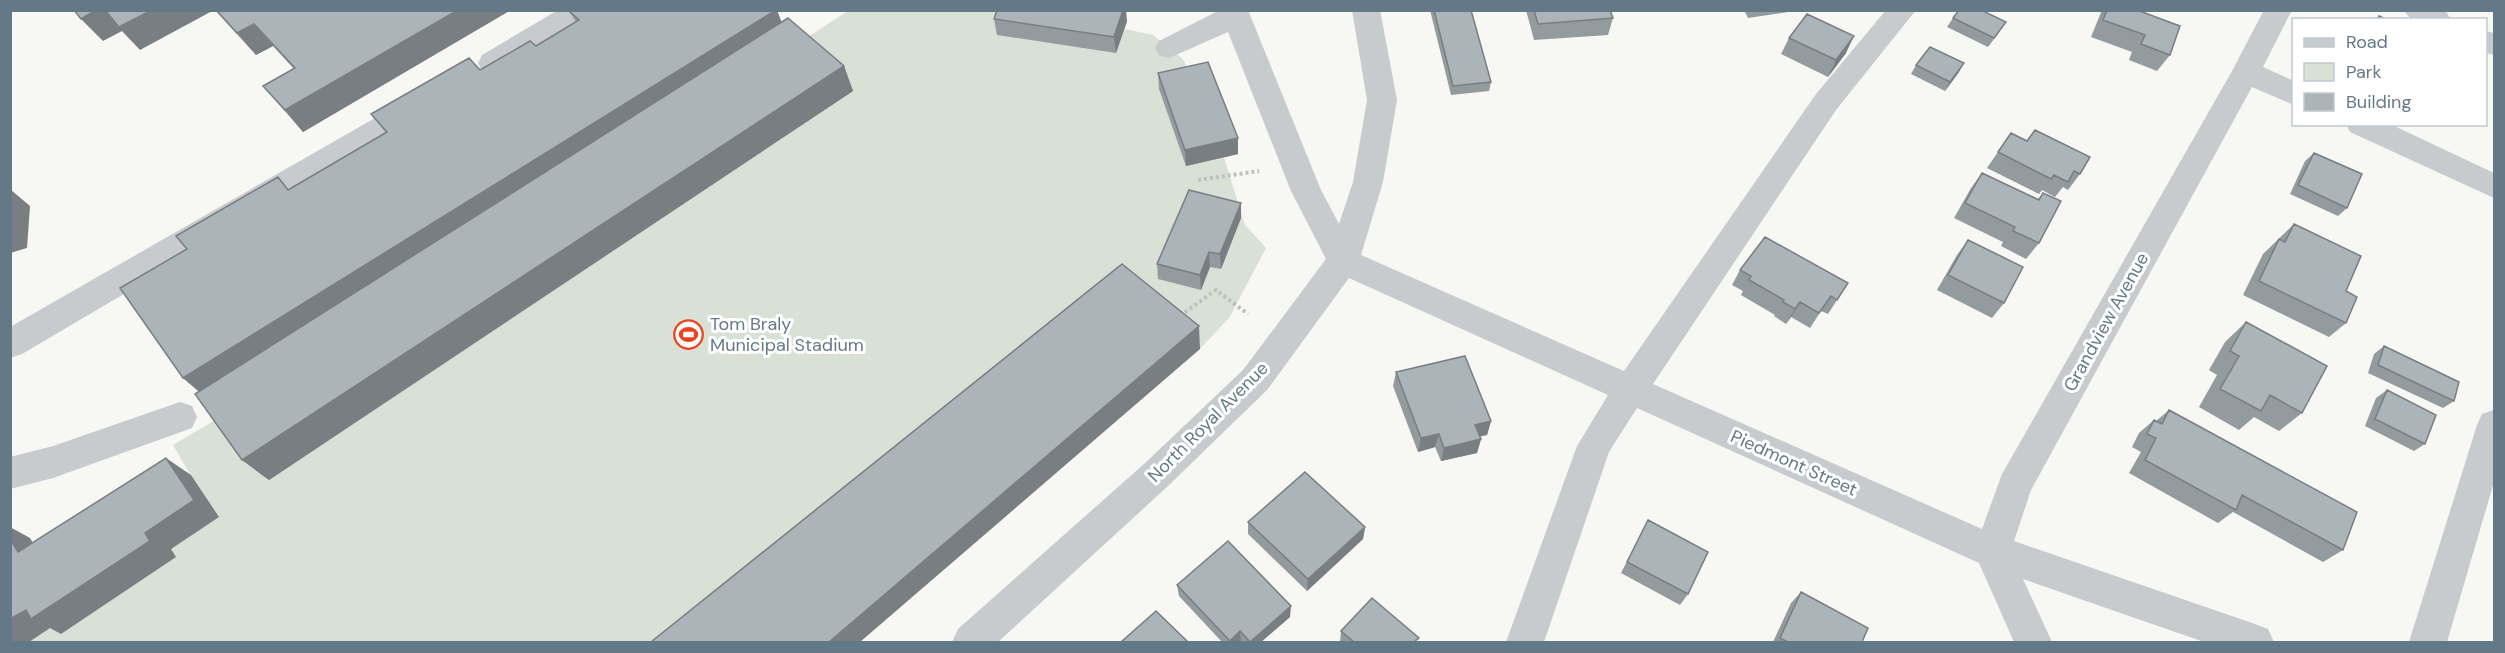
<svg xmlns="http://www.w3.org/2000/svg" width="2505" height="653" font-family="'DM Sans',sans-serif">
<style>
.green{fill:#d9e0d5}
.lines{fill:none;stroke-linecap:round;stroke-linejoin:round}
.path{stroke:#bec1c3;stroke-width:4;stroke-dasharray:3 3;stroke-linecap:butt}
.minor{fill:#c7cbce;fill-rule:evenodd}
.wall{fill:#939b9f}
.shaded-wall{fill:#787e82}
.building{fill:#abb4b9;stroke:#787e82;stroke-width:1.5}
.labels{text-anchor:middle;stroke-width:6;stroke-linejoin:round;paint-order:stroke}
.street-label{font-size:18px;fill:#647987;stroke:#fff}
.poi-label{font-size:18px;fill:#647987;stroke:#fff;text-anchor:start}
</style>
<rect width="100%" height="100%" fill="#f7f7f4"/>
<!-- green -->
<path class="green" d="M848,11H1114L1112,18L1127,21L1125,29L1153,35L1183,59L1193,82L1209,78L1238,154L1224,158L1245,225L1266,248L1229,318L1200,349L860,642H11V550L30,538L47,567L191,476L173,445L222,416Z"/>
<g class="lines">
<!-- path -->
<path class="path" d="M1198,180L1259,171
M1180,316L1216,290L1248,314"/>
<!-- minor -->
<path class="minor" d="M558,10H595L591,17L502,71L492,74L482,71L478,63L482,55Z
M1220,10H1248L1321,190L1339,224L1353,182L1367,100L1352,10H1380L1397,100L1383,182L1361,255L1624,371L1816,94L1886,10H1916L1836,110L1653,384L1982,529L2002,474L2232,71L2264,10H2292L2263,67L2294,81V105L2252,87L2031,490L2014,541L2255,624L2268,629L2274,642H2204L2023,579L2052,642H2014L1979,563L1637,408L1609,452L1544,642H1506L1577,446L1608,395L1349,278L1267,390L1168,486L998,642H952L958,629L1144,464L1243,370L1326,259L1291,191L1228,32L1169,58L1159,55L1155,48L1159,41Z
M2403,10H2442L2447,13L2451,20H2412Z
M2486,31L2494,33V55L2486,53Z
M420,95L430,98L435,106L430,114L22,354L10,358V327L410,98Z
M2346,124H2390L2494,173V198L2350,132Z
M180,402L192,406L197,417L192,428L53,478L10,489V457L53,446Z
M2494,410V482L2447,642H2409L2477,425L2482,414Z"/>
</g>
<!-- wall -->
<path class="wall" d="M215,10H511L303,132L263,86L294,69L273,46L256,55Z
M777,10L781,23L844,66L853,91L269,480L242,460L199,392L183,378L289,189L386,133L371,114L480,70L536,46L576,22L569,11Z
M1430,10H1471L1491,82L1489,91L1451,95Z
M1526,10H1610L1613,18L1608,35L1534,40Z
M1744,10H1802L1748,18Z
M2102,10H2137L2170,55L2157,71L2129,60L2132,52L2091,37Z
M1953,18L2000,31L1988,47L1947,27Z
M994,19L1127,21L1116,53L997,35Z
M1789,38L1846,53L1828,77L1781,54Z
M1916,65L1959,72L1945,91L1911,74Z
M1158,73L1238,154L1186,166L1159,89Z
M2035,130L2080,174L2068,190L2063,187L2055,197L2042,190L2039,194L1987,168L2011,133L2027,141Z
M2314,153L2347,208L2338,216L2290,194L2305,161Z
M1982,173L2038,199L2043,193L2039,243L2026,259L2001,246L2003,242L1954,218L1971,188Z
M1241,218L1221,269L1210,267L1201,290L1158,279L1157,264Z
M2294,224L2346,291V323L2329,337L2243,295L2263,254Z
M1968,240L2004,303L1992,318L1937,290L1957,255Z
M1740,270L1848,283L1828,314L1821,311L1810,328L1791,317L1786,324L1774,316L1775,315L1741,295L1743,291L1732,285Z
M2246,322L2302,413L2279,431L2254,417L2239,430L2199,407L2217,375L2209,370L2225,342Z
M2384,346L2454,401L2443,408L2368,373L2374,354Z
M1396,372L1491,421L1487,435L1480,436L1481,439L1477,453L1441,461L1435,447L1418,452L1393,386Z
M2387,390L2425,444L2414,451L2365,426L2376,398Z
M2169,410L2343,550L2323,562L2233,512L2218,523L2129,473L2141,452L2132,447L2139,433L2154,420L2156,421Z
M1648,520L1688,594L1680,605L1621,573Z
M1248,522L1365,527L1363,539L1307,591L1248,534Z
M1177,585L1290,617L1261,642H1222L1179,596Z
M1801,592L1862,642H1773L1791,603Z
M1341,631L1418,642H1340Z"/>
<!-- shaded-wall -->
<path class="shaded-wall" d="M96,10H214L140,50L122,31L103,41L81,19Z
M458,10H511L303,132L285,110Z
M776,10H777L787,36L210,400L183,378Z
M1123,10H1126L1127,21L1116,53L1114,37Z
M254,24L273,46L256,55L237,33Z
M1854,36L1846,53L1828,77L1836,60Z
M1964,63L1959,72L1945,91L1950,82Z
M844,66L853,91L269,480L242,460Z
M1238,138V154L1186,166L1185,150Z
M11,190L30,206L27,248L10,253Z
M1241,203V218L1221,269L1220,254Z
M1209,252L1210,267L1201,290L1200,275Z
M1800,302L1791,317L1786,324L1795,309Z
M1199,326L1200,349L860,642H829Z
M1491,421L1487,435L1472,438L1475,425Z
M1439,434L1435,447L1418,452L1421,438Z
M1481,439L1477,453L1441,461L1444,448Z
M166,458L191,475L219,517L171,549L176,557L61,634L50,628L29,642H10V619L145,533Z
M10,527L30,538L47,568L18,552L10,539Z
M1365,527L1363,539L1307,591L1308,579Z
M1291,606L1290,617L1261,642H1250Z
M1240,631L1241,642H1230V641Z"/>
<!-- building -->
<path class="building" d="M74,10H96L81,19Z
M105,10H152L119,27Z
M216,10H458L285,110L263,86L295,68L254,24L237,33Z
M570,10H776L183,378L120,288L187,249L176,236L278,177L288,190L387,132L371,114L469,58L480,70L530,41L536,46L579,20L569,11Z
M997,10H1123L1114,37L994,19Z
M1434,10H1471L1491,82L1453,86Z
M1534,10H1610L1613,18L1538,24Z
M1959,10H1981L2006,22L1994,38L1953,18Z
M2107,10H2137L2180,26L2170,55L2141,44L2145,35L2103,20Z
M1807,14L1854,36L1836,60L1789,38Z
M2379,16L2388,20H2377Z
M788,18L844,66L242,460L195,394Z
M1930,47L1964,63L1950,82L1916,65Z
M1208,62L1238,138L1185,150L1158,73Z
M2035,130L2090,157L2080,174L2074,171L2068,182L2054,175L2051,179L1998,152L2011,133L2027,141Z
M2314,153L2362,174L2347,208L2298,185Z
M1982,173L2039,200L2043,193L2061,201L2039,243L2013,231L2015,227L1965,203Z
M1189,190L1241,203L1220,254L1209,252L1200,275L1157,264Z
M2294,224L2361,256L2346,291L2357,297L2346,323L2259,281L2279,239L2285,242Z
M1765,237L1848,283L1837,300L1831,296L1819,313L1800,302L1795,309L1783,302L1784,300L1749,280L1751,276L1740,270Z
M1968,240L2023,267L2004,303L1948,275Z
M1122,264L1199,326L829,642H651Z
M2246,322L2327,366L2302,413L2270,395L2261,411L2220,389L2239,356L2230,351Z
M2384,346L2459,382L2454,401L2378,365Z
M1465,356L1491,421L1475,425L1481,439L1444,448L1439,434L1421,438L1396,372Z
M2387,390L2436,415L2425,444L2375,419Z
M2169,410L2357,512L2343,550L2242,495L2236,510L2145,460L2156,438L2147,434L2154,420L2162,424Z
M166,458L194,500L145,533L150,541L31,619L26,610L10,619V539L18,552Z
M1305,472L1365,527L1308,579L1248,522Z
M1648,520L1708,552L1688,594L1627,562Z
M1228,541L1291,606L1250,642L1240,631L1230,641L1177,585Z
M1801,592L1868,628L1862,642H1788L1780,638Z
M1372,598L1419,638L1414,642H1354L1341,631Z
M1156,611L1188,642H1121Z"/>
<!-- icons -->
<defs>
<symbol id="stadium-ring" viewBox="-11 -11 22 22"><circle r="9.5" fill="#fff" stroke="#ee421d" stroke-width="1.5"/><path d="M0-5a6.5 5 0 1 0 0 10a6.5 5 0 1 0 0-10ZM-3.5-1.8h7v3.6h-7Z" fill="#ee421d"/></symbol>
</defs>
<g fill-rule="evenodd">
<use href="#stadium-ring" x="672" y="318" width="33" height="33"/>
</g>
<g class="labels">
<!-- street labels -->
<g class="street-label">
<text transform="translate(2106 322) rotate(-61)" y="6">Grandview Avenue</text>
<text transform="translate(1208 422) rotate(-45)" y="6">North Royal Avenue</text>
<text transform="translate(1794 463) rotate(24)" y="6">Piedmont Street</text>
</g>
<!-- poi labels -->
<g class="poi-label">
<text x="710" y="330">Tom Braly<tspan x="710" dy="21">Municipal Stadium</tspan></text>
</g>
</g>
<!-- border -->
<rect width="2505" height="653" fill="none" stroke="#647987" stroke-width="24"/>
<!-- legend -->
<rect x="2292" y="18" width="195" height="108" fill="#ffffff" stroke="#c1c9cf" stroke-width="1.5"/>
<rect x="2304" y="38" width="30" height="9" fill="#c7cbce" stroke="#c1c9cf" stroke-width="1.5"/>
<text x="2346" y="48" font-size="18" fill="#647987">Road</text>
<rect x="2304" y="63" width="30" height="18" fill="#d9e0d5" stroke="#c1c9cf" stroke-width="1.5"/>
<text x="2346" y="78" font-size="18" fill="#647987">Park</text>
<rect x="2304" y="93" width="30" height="18" fill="#abb4b9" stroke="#c1c9cf" stroke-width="1.5"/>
<text x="2346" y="108" font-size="18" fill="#647987">Building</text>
</svg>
